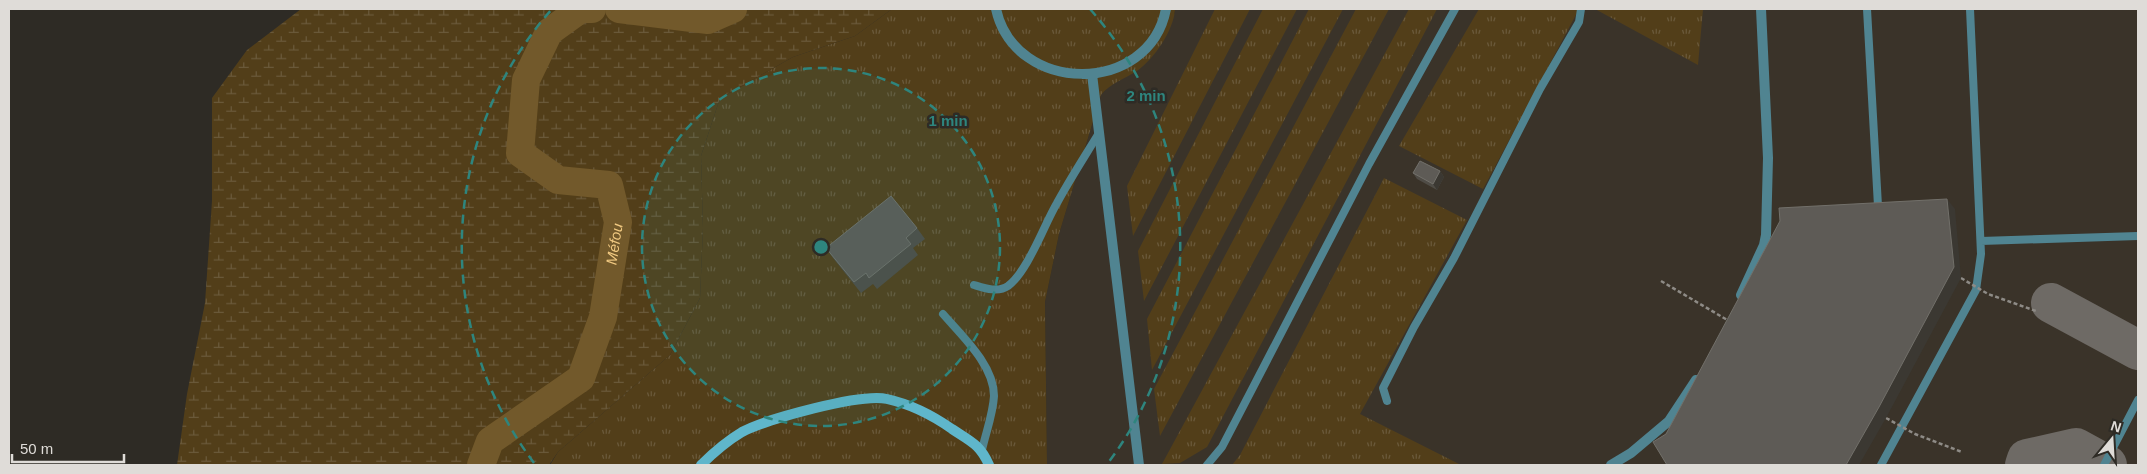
<svg xmlns="http://www.w3.org/2000/svg" width="2147" height="474" font-family="Helvetica,sans-serif">
<style>
.built{fill:#3a3329}
.grass{fill:url(#grass-tufts)}
.wetland{fill:url(#wetland-marsh)}
.lines{fill:none;stroke-linecap:round;stroke-linejoin:round}
.river{stroke:#72592b;stroke-width:28}
.taxiway{stroke:#6e6a65;stroke-width:40}
.path{stroke:#8e8b86;stroke-width:2.5;stroke-dasharray:4 2.5;stroke-linecap:butt}
.lane{stroke:#508491;stroke-width:8}
.street{stroke:#508491;stroke-width:10}
.secondary{stroke:#5fb6cb;stroke-width:10}
.path-bridge{stroke:#8e8b86;stroke-width:2.5;stroke-dasharray:4 2.5;stroke-linecap:butt}
.wall{fill:#4f4c46}
.shaded-wall{fill:#3b3832}
.building{fill:#5e5b56;stroke:#72706a}
.ring{fill:none;stroke:#2e857e;stroke-width:2.5;stroke-dasharray:9 6}
.labels{text-anchor:middle;stroke-width:5;stroke-linejoin:round;paint-order:stroke}
.water-label{font-size:15px;font-style:italic;fill:#f1c981;stroke:#2e2b25}
.centre{fill:#2e857e;stroke:#2e2b25;stroke-width:2.5}
.ring-label{font-size:15px;text-anchor:middle;font-weight:bold;fill:#2e857e;stroke:#2e2b25;stroke-width:5;stroke-linejoin:round;paint-order:stroke}
</style>
<defs>
<pattern id="grass-tufts" width="24" height="20" patternUnits="userSpaceOnUse" patternTransform="scale(1.25)"><rect width="24" height="20" fill="#523e19"/><path d="M3 7l-1-3M5 7V3M7 7l1-3M15 17l-1-3M17 17v-4M19 17l1-3" fill="none" stroke="#6a593a"/></pattern>
<pattern id="wetland-marsh" width="20" height="14" patternUnits="userSpaceOnUse" patternTransform="scale(1.25)"><rect width="20" height="14" fill="#523e19"/><path d="M1 5h8M5 5V1M11 12h8M15 12V8" fill="none" stroke="#6a593a"/></pattern>
</defs>
<rect width="100%" height="100%" fill="#2e2b25"/>
<!-- built -->
<path class="built" d="M1175,9H2138V465H1047L1045,302L1059,234L1101,95L1109,86L1120,80L1175,13Z"/>
<!-- grass -->
<path class="grass" d="M892,9H1175C1174,30 1154,59 1137,71C1124,79 1111,83 1101,95L1059,234L1045,302L1047,465H550L558,452L670,355L700,298L703,228L701,156L720,98L793,57L855,36Z
M1215,9H1250L1133,236L1127,186Z
M1263,9H1297L1144,301L1138,251Z
M1309,9H1343L1152,370L1147,319Z
M1356,9H1389L1160,436L1154,389Z
M1409,9H1437L1207,447L1180,463L1162,464Z
M1479,9H1579L1483,189L1399,146Z
M1595,9H1703L1698,65Z
M1384,178L1467,220L1360,414L1461,465H1232L1240,455Z"/>
<!-- wetland -->
<path class="wetland" d="M301,9H892L855,36L793,57L720,98L701,156L703,228L700,298L670,355L558,452L549,465H177L187,394L205,303L212,201V98L247,50Z"/>
<g class="lines">
<!-- river -->
<g class="river">
<path d="M619,9L708,20L733,9"/>
<path id="s1" d="M481,465L490,441L581,378L603,317L618,222L609,185L558,180L520,153L526,80L549,32L581,9H592"/>
</g>
<!-- taxiway -->
<path class="taxiway" d="M2051,303L2138,350
M2025,465L2027,459L2076,448L2107,465"/>
<!-- path -->
<path class="path" d="M1661,281L1729,321"/>
<!-- lane -->
<path class="lane" d="M1867,9L1878,206
M1981,241L2138,236
M974,285C984,288 998,293 1008,286C1028,271 1044,225 1057,203C1070,179 1085,156 1099,133
M943,314C962,336 994,365 994,396C993,414 986,432 982,450
M1387,401L1383,388L1414,327L1454,258L1540,89L1579,22L1581,9
M1207,465L1222,447L1369,164L1455,9
M1881,465L1976,290L1981,254L1970,9
M2104,465L2138,400"/>
<!-- street -->
<path class="street" d="M996,9C1015,95 1149,96 1166,9
M1092,74L1139,465
M1741,295L1764,245L1766,235L1768,158L1761,9
M1611,465L1631,453L1669,421L1696,380"/>
<!-- secondary -->
<path class="secondary" d="M701,465C713,453 727,441 742,432C766,419 861,393 887,399C910,404 932,415 952,429C970,441 980,444 989,465"/>
<!-- path-bridge -->
<path class="path-bridge" d="M1961,278L1988,294L2036,311
M1886,418L1915,434L1962,452"/>
</g>
<!-- wall -->
<path class="wall" d="M1440,171L1444,177L1437,190L1417,179L1413,173Z
M917,228L925,239L913,248L918,255L877,289L873,284L861,293L833,258L826,248Z"/>
<!-- shaded-wall -->
<path class="shaded-wall" d="M1440,171L1444,177L1437,190L1433,184Z
M1947,199L1955,209L1961,278L1886,418L1859,465H1846Z"/>
<!-- building -->
<path class="building" d="M1420,161L1440,171L1433,184L1413,173Z
M891,196L917,228L906,238L911,244L869,278L866,273L854,282L826,248Z
M1947,199L1954,267L1879,407L1846,465H1667L1653,442L1666,434L1780,221L1779,208Z"/>
<!-- distance rings -->
<circle cx="821" cy="247" r="179" fill="#2e857e" fill-opacity=".12"/>
<g class="ring">
<circle cx="821" cy="247" r="179"/>
<path d="M534 463A359 359 0 0 1 552 9M1090 9A359 359 0 0 1 1108 463"/>
</g>
<g class="labels">
<!-- water labels -->
<g class="water-label">
<text dy="5" stroke="none"><textPath href="#s1" startOffset="275">Méfou</textPath></text>
</g>
</g>
<circle cx="821" cy="247" r="8" class="centre"/>
<g class="ring-label">
<text x="1146" y="101">2 min</text>
<text x="948" y="126">1 min</text>
</g>
<!-- border -->
<rect width="2147" height="474" fill="none" stroke="#dfdcd8" stroke-width="20"/>
<!-- north arrow -->
<g transform="translate(2112 439) rotate(18)" stroke="#2e2b25" stroke-width="4" paint-order="stroke">
<path d="M0-4L9 19L0 12L-9 19Z" fill="#dfdcd8"/>
<text y="-8" font-size="14" font-weight="bold" text-anchor="middle" fill="#dfdcd8">N</text>
</g>
<!-- scale -->
<path d="M12 454v8h112v-8" fill="none" stroke="#dfdcd8" stroke-width="2.5"/>
<text x="20" y="454" font-size="15" fill="#dfdcd8" stroke="#2e2b25" stroke-width="4" paint-order="stroke">50 m</text>
</svg>
